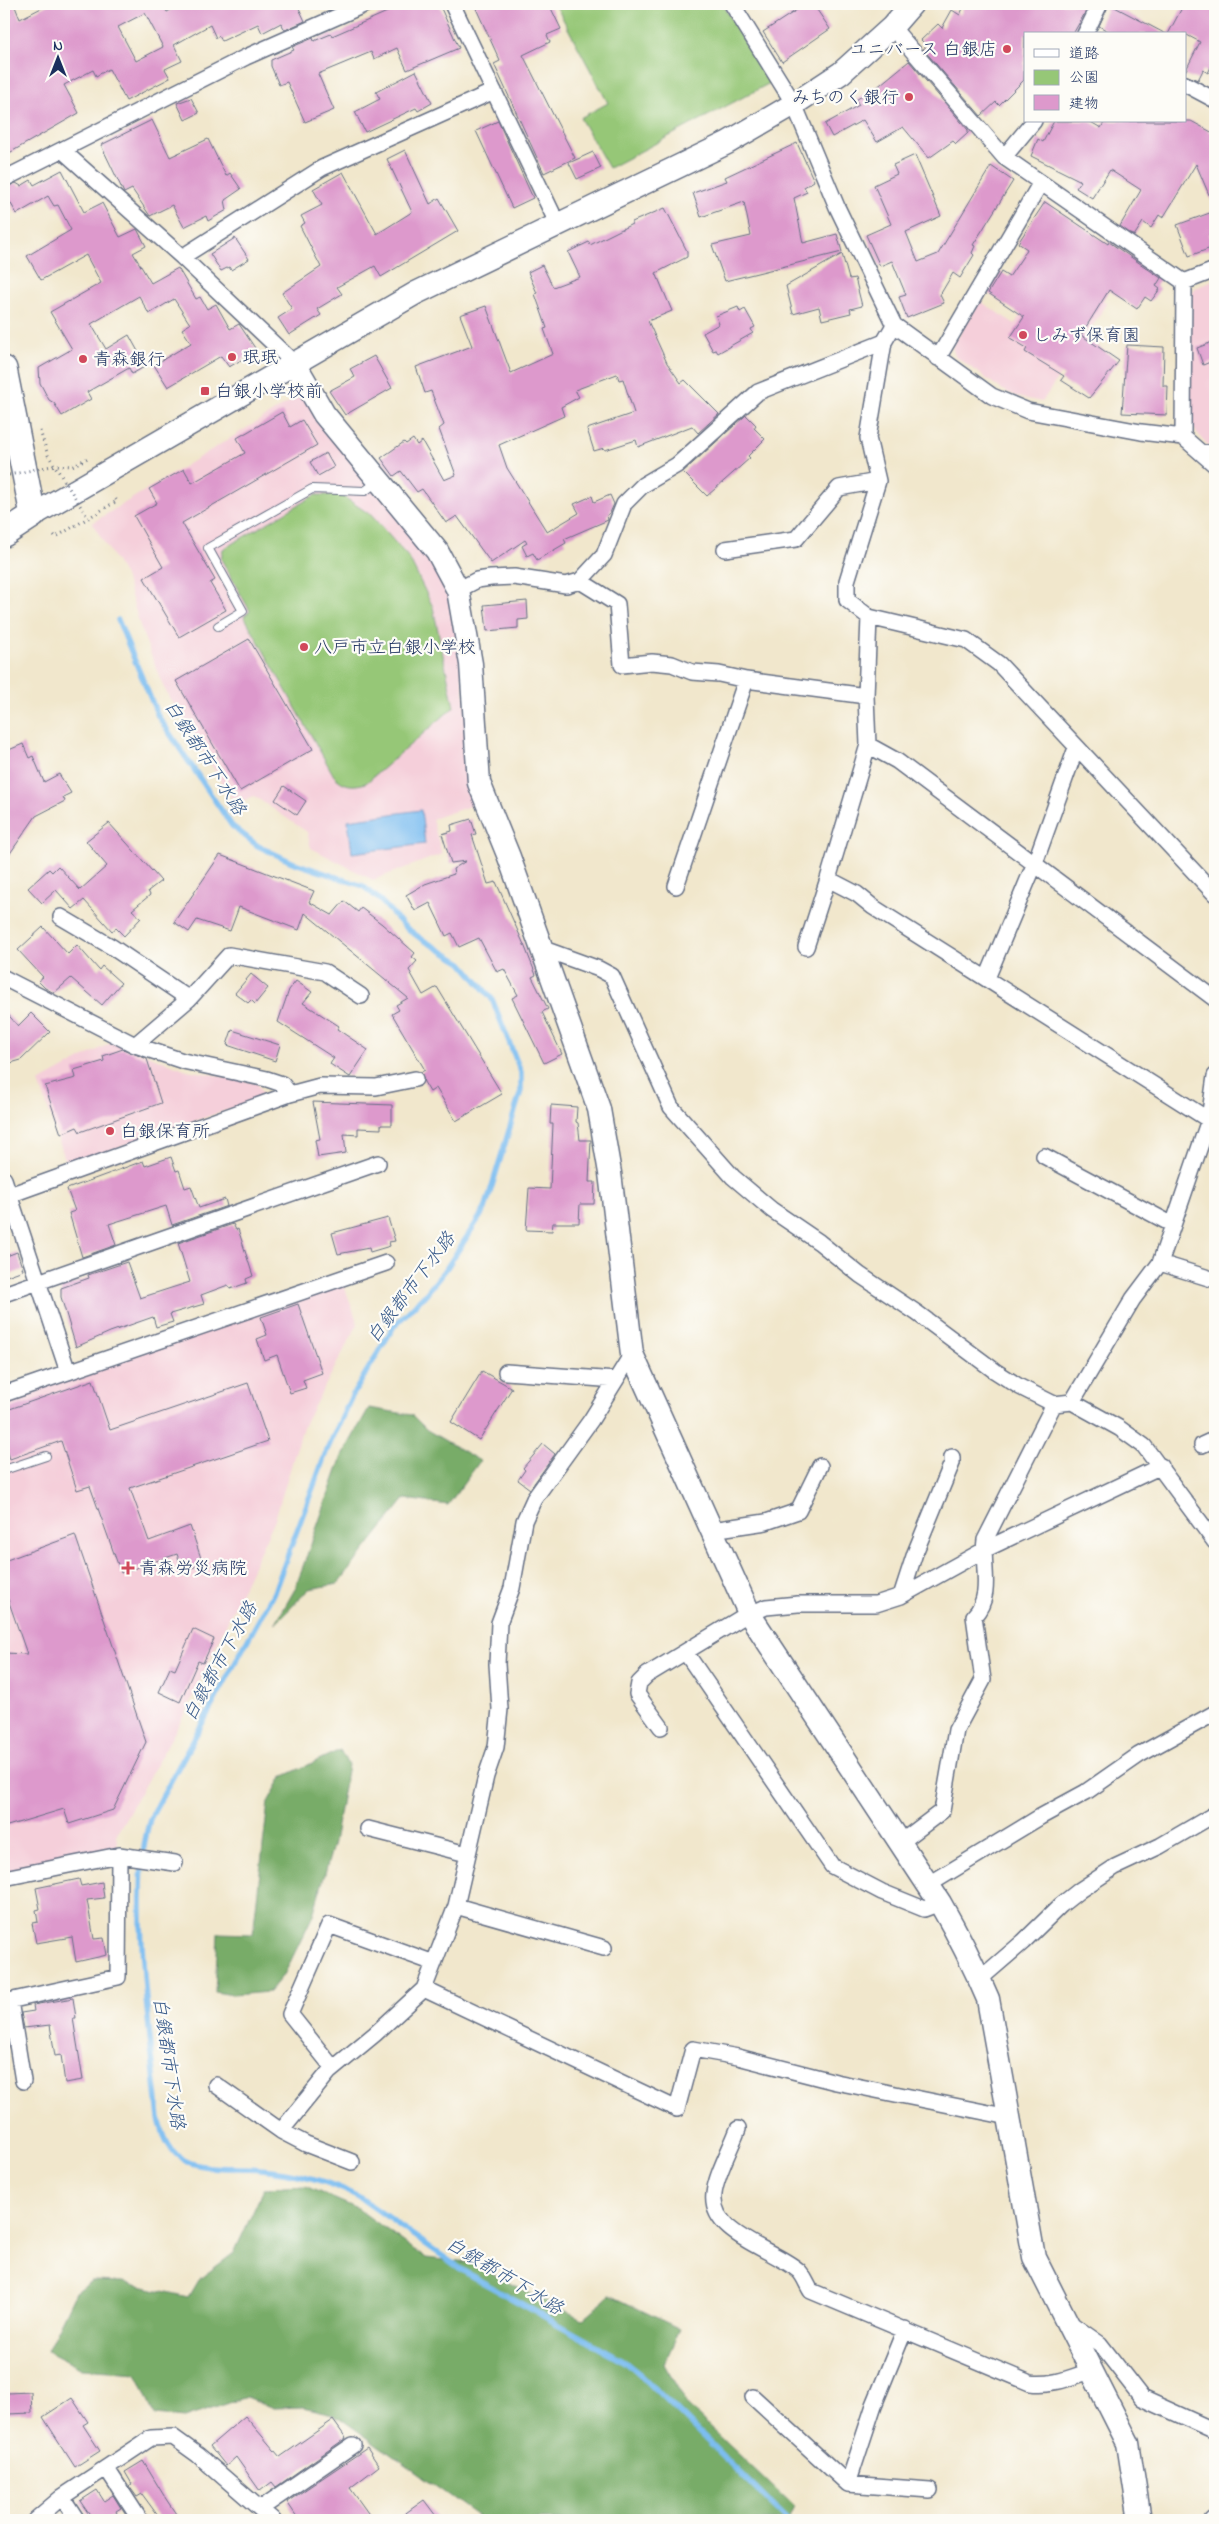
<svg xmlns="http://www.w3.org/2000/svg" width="1219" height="2524" font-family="'Indie Flower','Klee One',sans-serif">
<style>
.built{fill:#f5cfda}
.green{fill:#96c777;stroke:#587b6a}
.forest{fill:#78ac68;stroke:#4a6e63}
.water{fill:#7bbdf1;stroke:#4b76a8}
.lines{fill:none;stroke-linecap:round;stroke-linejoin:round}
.stream{stroke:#7bbdf1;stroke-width:5.5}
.building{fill:#d9c;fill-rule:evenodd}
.lane-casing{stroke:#666f84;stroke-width:10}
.street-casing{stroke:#666f84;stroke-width:18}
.secondary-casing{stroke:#666f84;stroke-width:25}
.primary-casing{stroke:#666f84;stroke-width:28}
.path{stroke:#666f84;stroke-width:3;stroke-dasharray:1 4;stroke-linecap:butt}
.lane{stroke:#fff;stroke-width:8}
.street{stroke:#fff;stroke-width:15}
.secondary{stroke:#fff;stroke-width:22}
.primary{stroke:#fff;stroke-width:25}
.path-bridge{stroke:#666f84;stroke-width:3;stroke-dasharray:1 4;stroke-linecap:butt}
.poi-dot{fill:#d1495b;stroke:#fdfcf7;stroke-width:2}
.labels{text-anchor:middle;stroke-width:4.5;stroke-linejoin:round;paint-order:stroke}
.poi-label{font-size:18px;fill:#1b2f5e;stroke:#fdfcf7;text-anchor:start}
.water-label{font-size:19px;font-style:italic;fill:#385a8a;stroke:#fdfcf7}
</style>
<rect width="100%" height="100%" fill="#fdfcf7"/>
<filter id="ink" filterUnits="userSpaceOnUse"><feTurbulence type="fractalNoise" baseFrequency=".02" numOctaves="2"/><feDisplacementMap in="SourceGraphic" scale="10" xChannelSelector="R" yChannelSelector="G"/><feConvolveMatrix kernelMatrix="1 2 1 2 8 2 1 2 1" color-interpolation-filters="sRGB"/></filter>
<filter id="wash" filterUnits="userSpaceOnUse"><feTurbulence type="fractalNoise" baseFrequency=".0096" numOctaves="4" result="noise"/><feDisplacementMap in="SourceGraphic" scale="20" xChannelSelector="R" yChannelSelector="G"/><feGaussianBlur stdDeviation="1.12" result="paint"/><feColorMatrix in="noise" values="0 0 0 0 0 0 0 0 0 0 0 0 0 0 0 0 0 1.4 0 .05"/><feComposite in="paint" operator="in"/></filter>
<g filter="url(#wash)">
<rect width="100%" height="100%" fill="#f1e7cc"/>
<!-- built -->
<path class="built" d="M1049,265L1107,304L1042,402L1018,397L1001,389L955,356L952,347L980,301L1015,324Z
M1215,279V453L1191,426L1189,420L1192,291L1196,287Z
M304,393L430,557L452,602L479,803L432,819L442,854L373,880L311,848L307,832L254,796L235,804L164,688L142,632L125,576L92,523Z
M112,1042L187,1070L257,1083L264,1097L67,1165L39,1082Z
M341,1277L358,1324L303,1427L275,1519L182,1719L116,1835L119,1855L4,1878V1394Z"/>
<!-- green -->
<path class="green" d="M555,4H722L770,83L609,168L580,118L608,103Z
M315,495H341L371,515L409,558L433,607L454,707L366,783C352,787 344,786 334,776L244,616L250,611L221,559L223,549Z"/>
<!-- forest -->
<path class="forest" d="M369,1408L412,1415L427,1430L480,1461L448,1505L405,1499L338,1584L309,1589L275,1624L295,1589L342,1456Z
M340,1750L348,1765L334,1842L313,1915L285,1973L269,1992L233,1995L215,1992L218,1933L253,1934L268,1802L282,1777Z
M305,2186L358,2209L426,2258L469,2263L582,2319L610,2295L680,2329L664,2364L688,2406L794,2507L788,2520H483L334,2414L303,2407L274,2408L247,2397L185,2418L154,2415L136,2373L82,2369L47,2351L75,2293L91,2281L123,2282L188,2297L198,2280L234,2253L264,2188Z"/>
<!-- water -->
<path class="water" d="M421,810L425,844L352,853L348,820Z"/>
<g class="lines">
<!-- stream -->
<path class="stream" d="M118,620L158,716L232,826L258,846L292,862L363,886L380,900L404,926L420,938L462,963L492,999L521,1072V1091L485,1209L446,1269L425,1295L394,1326L351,1398L327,1450L274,1592L150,1819C140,1854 141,1884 141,1921C143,1987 152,2053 159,2119C163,2133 166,2145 177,2155C198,2173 235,2166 260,2169C294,2172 329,2181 359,2197L468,2274L622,2360L642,2376L787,2520"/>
</g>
<g id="blocks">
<!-- building -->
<path class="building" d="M4,4H14L20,19L49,4H162L167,12L182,4H297L305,21L285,30L281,23L262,33L258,24L222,41L219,36L216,38L210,25L174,45L182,61L165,69L170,78L126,101L109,69L96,76L93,70L64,85L79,113L4,156ZM145,13L163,47L136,61L118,27Z
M391,4H439L459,48L407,70L397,48L374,59L371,52L318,74L334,110L305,122L287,82L279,85L271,66V60L294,50L292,47L313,38L314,41L331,34L332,36L394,9Z
M474,4H549L561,29L547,35L550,42L523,55L575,158L544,173L494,64L500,61Z
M806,4H813L830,29L782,62L763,32Z
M965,4H1090L1073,34H1025L1024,80L999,105L996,102L981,116L923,49L927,46L921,40L938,24L942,28L952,10L960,15Z
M1109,4L1130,15L1166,34H1113L1099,26Z
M1184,4H1215V59L1208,73L1203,70L1198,80L1185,75V72L1200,42L1185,34H1168Z
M909,61L968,130V133L956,144L953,141L929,158L903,127L877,142L863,120L832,137L825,124L859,105L856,100L869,91L870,93Z
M416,71L432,103L418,111L416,108L365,132L355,112L380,99L376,92Z
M191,98L199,113L185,120L177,103Z
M152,120L170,157L208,139L226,176L230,173L241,189L225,200L227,210L208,221L206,216L184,227L172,205L150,216L132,189L124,193L101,145Z
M498,121L533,198L512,208L476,131Z
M1054,121H1089L1101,128L1105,121H1191L1215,134V209L1196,164L1163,218L1159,215L1151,228L1143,222L1134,236L1120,226L1141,190L1110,170L1092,198L1076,188L1081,181L1031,156L1038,139L1043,142Z
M797,143L814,181L804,187L807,192L794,198L803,243L837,234L842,252L725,281L712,245L751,236L744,202L701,217L693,193L727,181L725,177Z
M405,150L430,204L439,198L458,231L381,277L375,266L337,287L342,294L317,309L321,315L289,335L278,318L292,309L282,293L321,267L300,226L305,223L301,216L322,205L313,189L343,172L377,234L412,212L387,159Z
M593,152L601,168L577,179L569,163Z
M915,155L941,216L906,232L918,262L938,254L991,166L1013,181L973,245L975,246L972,253L974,255L960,278L953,273L940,295L944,303L907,318L899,297L906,295L892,261L880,266L866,235L891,224L874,185L897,174L893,165Z
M62,170L84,212L102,203L120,237L137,229L146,246L133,253L151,283L178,268L196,299L200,297L207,309L216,304L230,329L239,324L257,351L229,367L221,356L168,387L154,365L191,343L182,329L190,324L174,299L149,314L139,296L91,324L106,349L129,335L146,366L132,374L129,368L87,392L91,399L62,416L54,403L49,400L40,383L39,368L72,349L50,312L101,283L86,255L41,280L27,256L71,230L58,205L54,206L48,196L17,214L4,192V188L16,183L21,186L31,180L34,185Z
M1045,202L1108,244L1109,242L1161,278L1156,286L1160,289L1151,301L1145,297L1137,309L1109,290L1081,335L1119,361L1089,398L1061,380L1064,376L1025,352L1027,348L1010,338L1024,317L988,293L1001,272L1009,277L1025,253L1027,249L1018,243Z
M665,208L687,251V257L656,273L672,311L648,321L667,363L681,383L685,380L719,414L698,433L692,426L638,447L636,440L605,450L604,448L594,451L587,429L634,413L623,379L619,380L617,374L575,390L579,397L561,407L564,416L499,445L507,468L547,532L579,513L574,504L592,496L594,502L610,495L614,504L610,513L607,515L608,520L564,539L566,543L537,560L533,553L527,556L522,546L527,543L525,540L491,563L457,516L446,523L422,489L417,492L401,471L394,476L381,458L404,442L406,444L413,439L417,445L422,441L444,480L456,475L439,429L444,425L431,391L425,393L416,367L472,346L460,315L486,306L511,373L553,354L544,329L547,328L535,294L537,293L528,272L542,265L553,287L580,277L568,252L589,242L590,245L632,224V222Z
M1215,211V232L1209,234L1214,247L1189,256L1177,225Z
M235,238L249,259L231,270L229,267L221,271L210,254Z
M842,254L849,279L855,278L862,306L850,309L851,313L822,320L819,307L793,314L786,286Z
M738,307L740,312L745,309L755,327L751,329L753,333L718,353L716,350L713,351L703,333L719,324L716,316Z
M1215,341V360L1203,365L1197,348Z
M1127,345L1164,347L1163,386H1168L1167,415L1122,413Z
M374,356L392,388L345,415L329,391L355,377L350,369Z
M282,412L290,427L302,420L317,445L182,523L215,580L210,583L226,610L179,637L144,578L163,567L134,516L157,503L149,489L184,469L192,483L245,453L237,438Z
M746,415L756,425L754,428L765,439L748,456L750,458L707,496L683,472Z
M326,453L334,467L318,476L310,462Z
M527,601L528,619L518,620V628L487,631L484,605Z
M249,639L313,749L240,791L176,681Z
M23,744L29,758L33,756L44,782L59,774L71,793L63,797L65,801L36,816L4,862V752Z
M284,786L306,801L297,815L275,800Z
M471,819L476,834L472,835L488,884L496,882L525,947L536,975L532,977L548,1009L542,1012L562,1054L544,1063L512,998L518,995L504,969L497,972L479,938L459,947L452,933L446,936L430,903L415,911L406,895L425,884L454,874L453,869L466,861L451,863L442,834L452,831L451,825Z
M109,823L161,881L148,891L150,895L132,910L141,918L124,936L116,928L112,931L84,900L73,909L56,890L42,903L28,888L49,869L52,872L58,866L80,890L107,866L86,841Z
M220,855L314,891L309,902L332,915L344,901L358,912L361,908L382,924L415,953L412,957L417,961L409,970L423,995L437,987L502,1094L456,1121L436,1088L430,1092L424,1082L421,1072L425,1070L392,1014L399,1010L396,1005L408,998L305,913L299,930L239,907L230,931L197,920L189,932L174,922Z
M43,927L68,954L77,945L99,970L102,966L121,983L102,1005L71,978L54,993L45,988L38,981L43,977L18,950Z
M251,974L268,988L255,1004L251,1000L248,1003L235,993Z
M296,981L312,992L303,1003L339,1026L337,1029L368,1050L350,1077L330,1064L334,1058L278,1022L289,990Z
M4,1010L18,1026L31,1013L50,1032L21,1060L4,1065Z
M232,1030L280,1045L275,1061L227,1045Z
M123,1049L147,1059L161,1103L80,1132L77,1127L61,1134L45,1086L76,1078L74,1070L104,1061L103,1056Z
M313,1102L392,1105V1125H381V1129L358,1128V1135L344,1134L346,1153L318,1157L315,1140L320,1139Z
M551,1105L577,1107L576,1122L578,1123L580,1140H591L589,1182H595L594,1204H580L579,1223H553L552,1231L526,1230L529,1188L550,1189L553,1124H550Z
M171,1157L176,1171L179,1170L185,1188L191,1186L199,1208L225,1199L227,1206L172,1225L166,1206L109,1224L116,1245L82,1257L69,1213L75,1211L67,1189L143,1161L145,1166Z
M388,1218L395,1241L389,1242L390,1246L370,1252L369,1248L338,1254L332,1233Z
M233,1224L236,1230L238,1229L253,1276L246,1279L247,1283L230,1289L228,1285L201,1295L204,1304L170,1314L173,1322L156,1327L153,1317L110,1332L76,1347L61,1297V1288L89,1278L88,1275L127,1262L140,1298L190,1282L178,1243Z
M17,1252L23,1270L4,1277V1257Z
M298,1304L322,1373L303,1380L306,1388L290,1393L277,1355L264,1360L257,1339L267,1335L261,1317Z
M482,1371L512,1388L479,1440L451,1422Z
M93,1380L110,1430L248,1383L268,1441L130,1488L149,1541L190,1526L203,1564L183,1571L177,1554L121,1573L90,1486L77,1490L61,1441L10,1459L4,1440V1411Z
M543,1444L555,1454L530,1489L518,1480L525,1470L523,1468Z
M75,1535L146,1742L113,1810L69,1824L64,1809L4,1827V1653L27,1654L4,1588V1561Z
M193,1629L214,1639L203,1663L198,1661L180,1702L159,1692L170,1668L175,1670Z
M79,1879L81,1886L102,1882L104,1898L87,1900L94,1939L104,1938L107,1955L76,1962L72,1937L36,1943L32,1923L38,1922L36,1910L40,1909L36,1888Z
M73,1998L76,2018H73L83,2080L65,2083L61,2055L55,2056L50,2025L24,2028L21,2013L34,2011L33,2005Z
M31,2392L32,2413L8,2414L7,2393Z
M72,2398L88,2422L83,2425L100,2451L75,2467L43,2417Z
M245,2416L280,2457L333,2420L346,2438L276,2487L272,2482L260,2491L236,2457L226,2466L210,2446Z
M367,2448L379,2466L350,2488L373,2520H299L287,2502Z
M143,2461L166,2499L180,2520H161L142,2494L137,2497L129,2486L132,2484L125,2472Z
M97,2490L104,2501L113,2495L121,2508L116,2511L117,2513L106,2520H93L80,2501Z
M424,2500L439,2520H396Z"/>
</g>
</g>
<g filter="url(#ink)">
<use href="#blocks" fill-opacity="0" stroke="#666f84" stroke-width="1"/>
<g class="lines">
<defs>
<path id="lane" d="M1199,449H1215
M218,626L243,611L208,548L312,489L365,491L377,482
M4,1470L46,1456"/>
<path id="street" d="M452,4L558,225
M732,4L794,104L837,207L894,325L992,396L1028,411L1141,432L1183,437L1215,465
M892,27L1004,157L1184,282
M1085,34L1100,4
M1185,84L1215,100
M62,150L182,257L295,364
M1004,157L1034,121
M4,179L246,57L366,4
M182,257L322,168L494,91
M894,325L884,342L868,438L878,481L847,581V600L869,617L966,640L999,664L1215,894
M938,358L1040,184
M1183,437L1184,282L1215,270
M725,549L796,539L839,488L878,481
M580,581L617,604L622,665L652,662L672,664L692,672L719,674L746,680
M458,590L477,580L491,578L514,577L566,585L580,581L604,555L624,504L643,485L677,465L758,392L884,342
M869,617L866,696L868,745L828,879L857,894L873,907L1209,1120
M868,745L897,761L1215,999
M676,886L746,680L866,696
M61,917L112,947L189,999
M806,947L828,879
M541,948L599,969L612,976L671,1107L733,1177L772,1210L819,1242L860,1275L917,1313L995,1371L1020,1387L1054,1404L1072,1402L1119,1428L1144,1446L1215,1542
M4,978L135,1045L183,1061L267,1079L282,1084L290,1094L4,1197
M987,978L1035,863L1076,748
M135,1045L189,999L229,955L325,972L361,996
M1215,1076L1209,1120L1160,1263L1215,1280
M290,1094L320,1086L376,1087L415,1079
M1044,1156L1173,1225
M4,1179L68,1372
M4,1294L378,1163
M506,1372L616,1380
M4,1394L386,1263
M1072,1402L1133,1299L1160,1263
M1202,1445L1215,1439
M712,1530L766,1522L798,1511L820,1466
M901,1596L915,1553L952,1463V1457
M686,1653L832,1866L882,1892L924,1909L940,1903
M661,1727L637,1694L639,1683L647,1675L741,1618L766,1607L798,1604H876L901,1596L984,1550L1161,1466
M368,1829L467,1854
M901,1842L942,1811L956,1730L983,1680L974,1616C994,1595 981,1565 985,1540L1054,1404
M4,1878L119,1855L175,1863
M928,1885L1040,1817L1086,1792L1139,1755L1215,1713
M456,1906L604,1948
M980,1979L1023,1942L1061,1905L1080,1890L1115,1867L1160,1846L1215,1814
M424,1989L677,2109L693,2049L738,2057L836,2082L1009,2117
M10,2001L23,2081
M4,2002L118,1977L119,1855
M333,2068L290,2014L329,1925L434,1963
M216,2085L281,2131
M738,2129C731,2148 716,2175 714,2194C709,2235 775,2249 799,2271C804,2276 807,2285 811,2291L1030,2383C1053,2386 1072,2377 1093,2370
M352,2162L306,2144L281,2131L329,2072L375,2034L424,1989L456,1906L486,1776L496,1747L500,1709L497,1664L499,1623L512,1588L524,1521L534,1499L591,1420L632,1354
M1070,2323L1100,2344L1142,2398L1215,2431
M753,2397L848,2484L874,2405L905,2329
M107,2469L140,2520
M848,2484L930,2490
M62,2497L77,2520
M260,2509L353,2445
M35,2520L62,2497L151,2438L173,2437L198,2455L273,2520
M1212,2520L1215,2518"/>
<path id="secondary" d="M295,364L324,414L437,551L458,590L471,664L479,783L509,857L599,1109L610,1173L632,1354L750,1615L940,1903C958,1934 974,1966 988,1999L1034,2257L1128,2443L1140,2520
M33,515L416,293L727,143L794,104L841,73L892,27L912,4"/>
<path id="primary" d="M4,369L33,515L4,534"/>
</defs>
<!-- lane casing -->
<use href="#lane" class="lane-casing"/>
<!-- street casing -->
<use href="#street" class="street-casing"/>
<!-- secondary casing -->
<use href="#secondary" class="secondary-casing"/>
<!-- primary casing -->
<use href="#primary" class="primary-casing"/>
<!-- path -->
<path class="path" d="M54,535L56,537L117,501L115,498"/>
<!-- lane -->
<use href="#lane" class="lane"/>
<!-- street -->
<use href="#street" class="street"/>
<!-- secondary -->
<use href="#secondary" class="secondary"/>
<!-- primary -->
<use href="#primary" class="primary"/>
<!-- path-bridge -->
<path class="path-bridge" d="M40,431L48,455L88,518
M4,476L56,465L72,466L88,458"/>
</g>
</g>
<!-- markers -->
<g class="poi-dot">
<circle cx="1007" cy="49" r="5"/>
<circle cx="909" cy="97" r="5"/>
<circle cx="1023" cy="335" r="5"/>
<circle cx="232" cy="357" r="5"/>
<circle cx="83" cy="359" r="5"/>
<rect x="200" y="386" width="10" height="10" rx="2.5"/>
<circle cx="304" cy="647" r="5"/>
<circle cx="110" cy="1131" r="5"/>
<path d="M125.5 1560.5h5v5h5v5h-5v5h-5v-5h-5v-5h5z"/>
</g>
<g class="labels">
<!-- poi labels -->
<g class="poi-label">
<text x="997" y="55" text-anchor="end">ユニバース 白銀店</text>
<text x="899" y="103" text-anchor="end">みちのく銀行</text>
<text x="1033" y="341">しみず保育園</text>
<text x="242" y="363">珉珉</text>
<text x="93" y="365">青森銀行</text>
<text x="215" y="397">白銀小学校前</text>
<text x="314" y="653">八戸市立白銀小学校</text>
<text x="120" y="1137">白銀保育所</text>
<text x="139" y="1574">青森労災病院</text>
</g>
<!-- water labels -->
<g class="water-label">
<text transform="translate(206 757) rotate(57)" y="7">白銀都市下水路</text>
<text transform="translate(410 1287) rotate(-53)" y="7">白銀都市下水路</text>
<text transform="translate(219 1661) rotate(-61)" y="7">白銀都市下水路</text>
<text transform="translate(170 2063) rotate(82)" y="7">白銀都市下水路</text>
<text transform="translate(505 2275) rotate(31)" y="7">白銀都市下水路</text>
</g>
</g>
<!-- margin -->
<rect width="1219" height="2524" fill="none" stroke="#fdfcf7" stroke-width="20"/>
<!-- legend -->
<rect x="1024" y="32" width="162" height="90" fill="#fdfcf7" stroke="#a3aaba"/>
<rect x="1034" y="49" width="25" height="8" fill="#ffffff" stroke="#a3aaba"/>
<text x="1069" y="58" font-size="15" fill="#1b2f5e">道路</text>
<rect x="1034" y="70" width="25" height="15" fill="#96c777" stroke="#a3aaba"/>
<text x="1069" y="82" font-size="15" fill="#1b2f5e">公園</text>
<rect x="1034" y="95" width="25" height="15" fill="#dd99cc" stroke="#a3aaba"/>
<text x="1069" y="108" font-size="15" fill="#1b2f5e">建物</text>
<!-- north arrow -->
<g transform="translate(58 58)" stroke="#fdfcf7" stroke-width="4" paint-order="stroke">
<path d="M0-4L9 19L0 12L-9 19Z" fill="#1b2f5e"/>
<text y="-8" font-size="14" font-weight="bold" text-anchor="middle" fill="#1b2f5e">N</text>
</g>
</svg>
